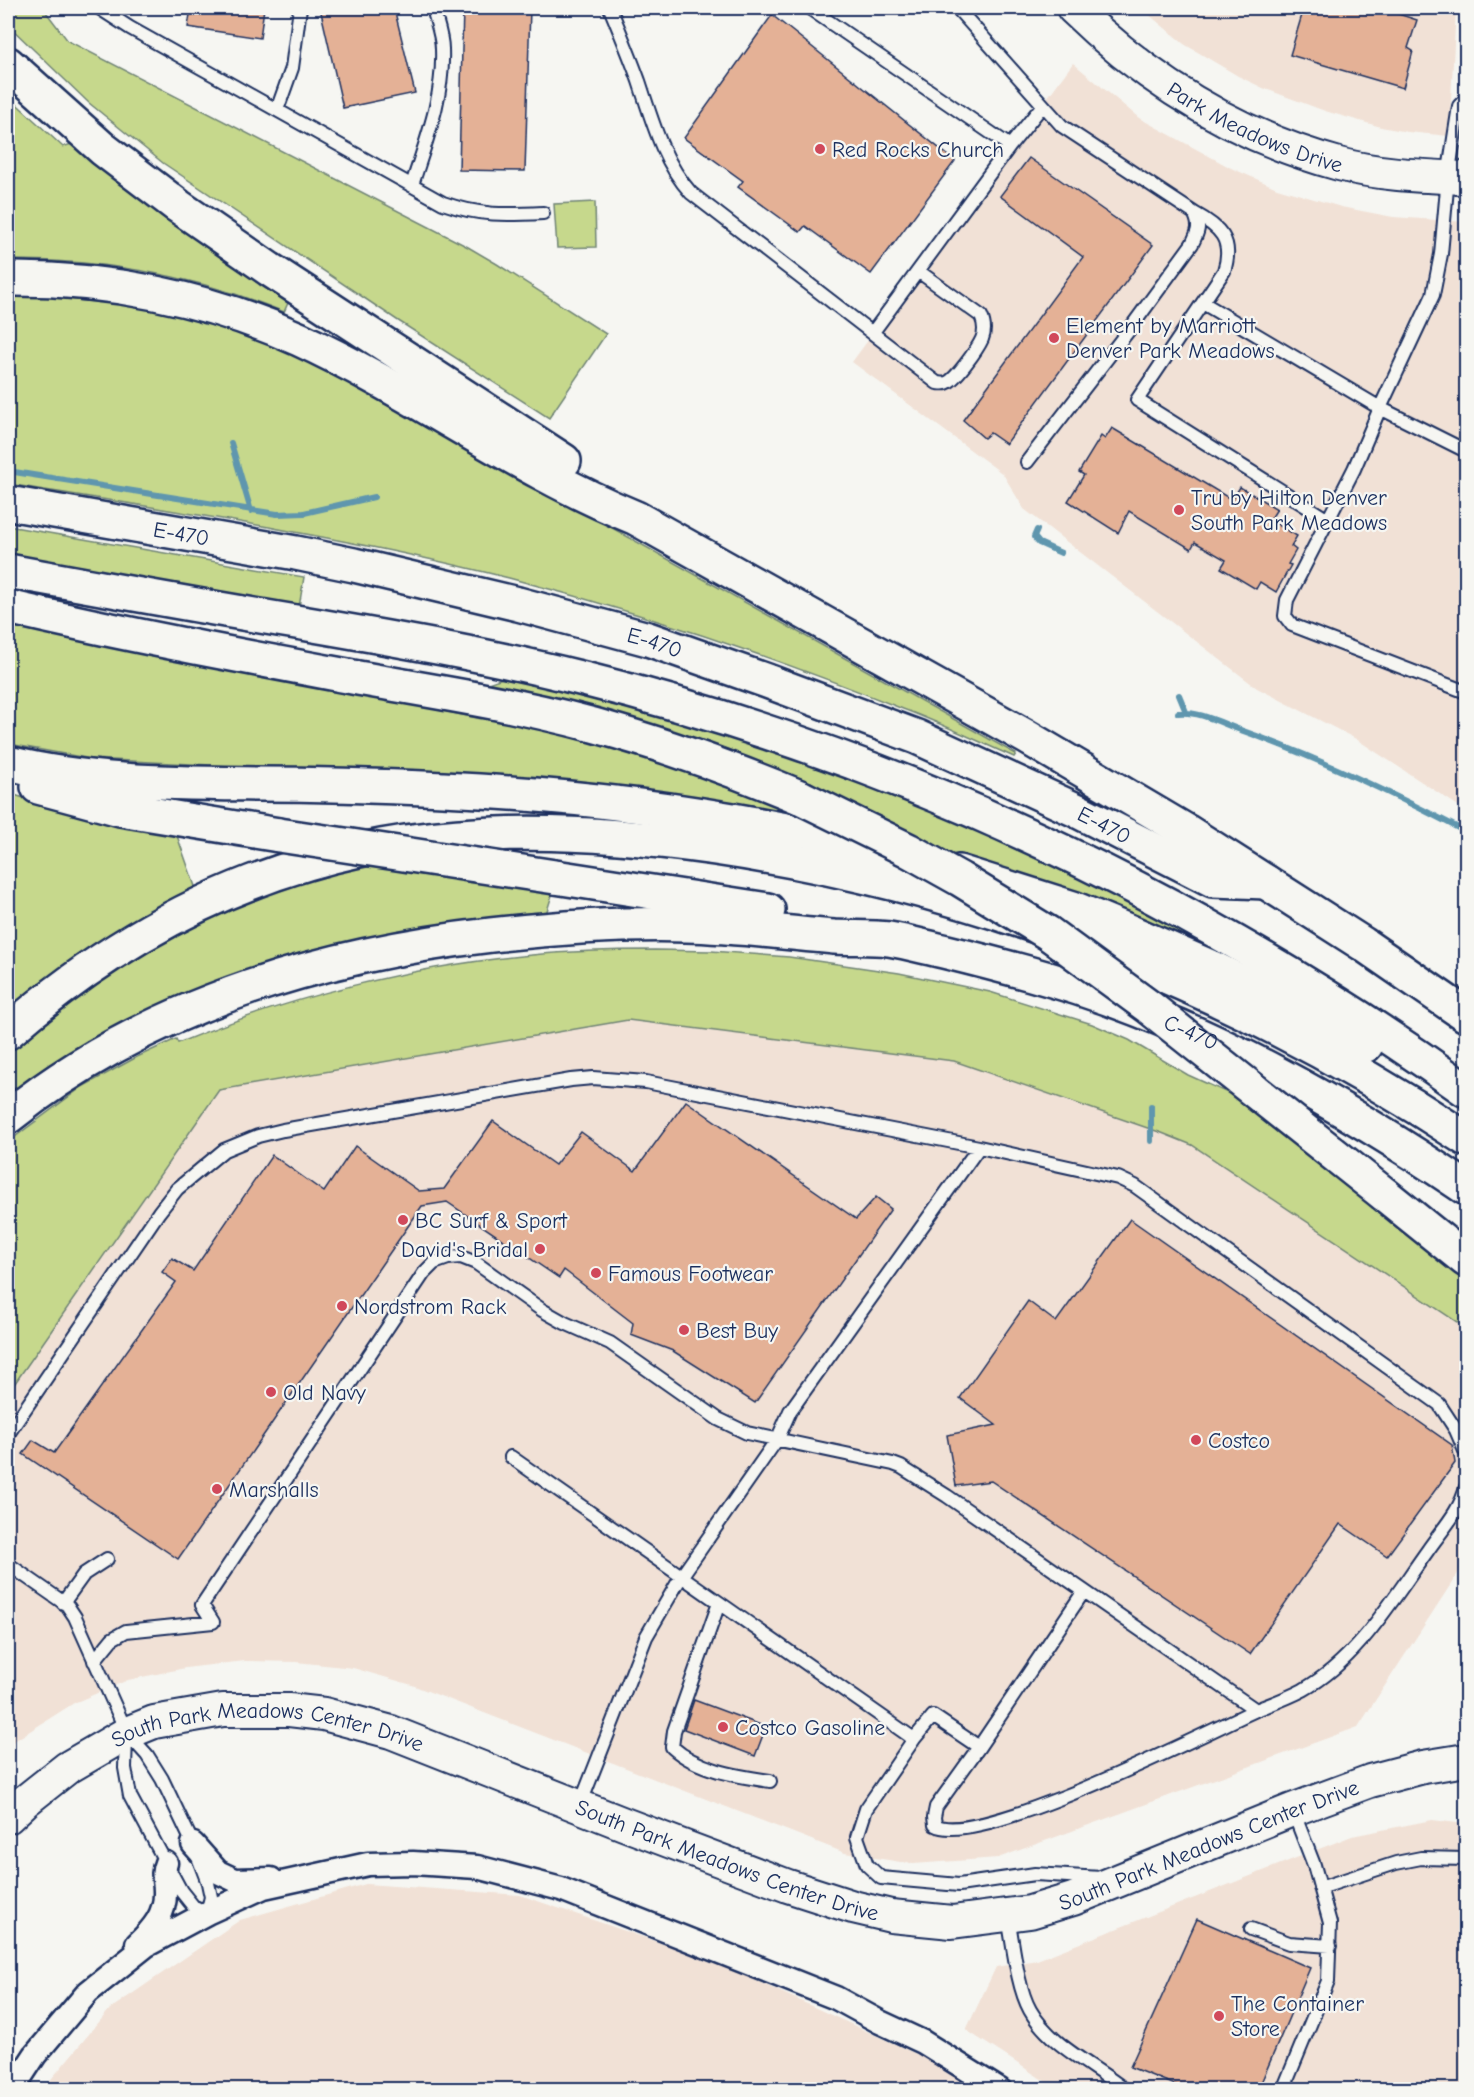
<svg xmlns="http://www.w3.org/2000/svg" width="1474" height="2097" font-family="'Comic Neue',sans-serif">
<style>
.built{fill:#f1e1d6}
.green{fill:#c6d88c;stroke:#708475;stroke-width:1.5}
.lines{fill:none;stroke-linecap:round;stroke-linejoin:round}
.stream{stroke:#5e96ae;stroke-width:6}
.building{fill:#e4b196;stroke:#1b2f5e;stroke-width:1.5}
.lane-casing{stroke:#1b2f5e;stroke-width:16}
.street-casing{stroke:#1b2f5e;stroke-width:27}
.secondary-casing{stroke:#1b2f5e;stroke-width:36}
.highway-casing{stroke:#1b2f5e;stroke-width:38}
.lane{stroke:#f6f6f2;stroke-width:12}
.street{stroke:#f6f6f2;stroke-width:22}
.secondary{stroke:#f6f6f2;stroke-width:32}
.highway{stroke:#f6f6f2;stroke-width:33}
.highway-bridge-casing{stroke:#1b2f5e;stroke-width:38;stroke-linecap:butt}
.highway-bridge{stroke:#f6f6f2;stroke-width:33}
.poi-dot{fill:#d1495b;stroke:#f6f6f2;stroke-width:2}
.labels{text-anchor:middle;stroke-width:4.5;stroke-linejoin:round;paint-order:stroke}
.street-label{font-size:22px;fill:#1b2f5e;stroke:#f6f6f2}
.poi-label{font-size:22px;fill:#1b2f5e;stroke:#f6f6f2;text-anchor:start}
</style>
<rect width="100%" height="100%" fill="#f6f6f2"/>
<filter id="ink" filterUnits="userSpaceOnUse"><feTurbulence type="fractalNoise" baseFrequency=".0167" numOctaves="2"/><feDisplacementMap in="SourceGraphic" scale="12" xChannelSelector="R" yChannelSelector="G"/><feConvolveMatrix kernelMatrix="1 2 1 2 8 2 1 2 1" color-interpolation-filters="sRGB"/></filter>
<g filter="url(#ink)">
<!-- built -->
<path class="built" d="M1141,8H1456L1449,136L1408,132L1381,127L1325,111L1263,88L1238,76L1184,44Z
M1073,63L1139,118L1231,168L1277,188L1341,207L1393,217L1466,222V811L1356,739L1257,688L1024,509L1003,474L852,362Z
M628,1020L954,1061L1162,1133L1192,1145L1466,1328V1561L1358,1727L998,1858L913,1864L845,1853L412,1685L353,1668L296,1662L245,1661L185,1668L128,1680L74,1703L8,1745V1393L219,1090Z
M1432,1820L1466,1824V2089H1057L966,2030L996,1967L1037,1960L1352,1836Z
M366,1884L520,1895L713,1961L934,2062L979,2090H42L110,2009L240,1920Z"/>
<!-- green -->
<path class="green" d="M8,8H43L68,41L468,247L497,264L606,334L549,418L397,320L163,163L89,103L8,25Z
M8,96L63,147L77,142L291,296L284,312C197,276 102,259 8,260Z
M595,202L596,247L557,248L554,204Z
M8,293C31,293 53,297 76,300C99,303 122,302 145,306C205,317 262,340 319,364L1016,754L1014,757C977,741 941,723 903,709C774,657 643,613 509,578C344,536 175,511 8,484Z
M8,526L304,577L299,607L8,557Z
M8,621L481,719L483,713L531,723L669,762L830,825L310,773L231,766L92,759L9,744Z
M505,677L555,688L697,726L774,750L973,825L1193,934L1187,943L486,689L488,683Z
M8,793L46,805L176,833L197,892L8,1017Z
M488,855L559,866L549,893L552,895L546,914L431,926L349,943L106,1032L58,1062L8,1098V1050L34,1025L162,937L298,880L385,860Z
M655,950L711,951L789,957L899,973L990,992L1092,1024L1129,1040L1188,1075L1250,1103L1466,1277V1328L1192,1145L1162,1133L954,1061L628,1020L219,1090L8,1393V1142L82,1087L137,1057L176,1039L178,1043C286,998 415,965 532,955C573,951 614,950 655,950Z"/>
<g class="lines">
<!-- stream -->
<path class="stream" d="M231,443L251,511
M8,471L277,514L304,513L374,497
M1037,530L1034,537L1039,543L1061,553
M1179,695L1186,712
M1178,713C1197,711 1217,721 1235,728C1315,756 1392,793 1466,832
M1151,1141V1106"/>
</g>
<!-- building -->
<path class="building" d="M191,8H264L260,38L188,27Z
M320,8H394L415,93L343,108Z
M463,8H530L525,171L459,170Z
M1304,8H1380L1417,20L1408,48L1413,51L1403,88L1290,55Z
M772,15L955,161L871,274L805,226L800,232L738,187L743,181L684,138Z
M1029,158L1153,245L1006,444L990,433L984,438L963,420L1083,257L1000,196Z
M1112,428L1232,500L1240,487L1277,509L1270,520L1297,536L1291,546L1296,550L1288,564L1291,565L1276,592L1260,582L1256,589L1221,568L1226,560L1195,542L1191,549L1129,511L1118,533L1068,501L1084,475L1079,472L1101,436L1105,439Z
M686,1101L856,1219L876,1197L891,1209L755,1403L673,1351L631,1335L633,1323L564,1270L559,1278L447,1202L422,1206L178,1559L23,1454L33,1440L54,1453L176,1282L162,1272L172,1258L193,1271L272,1155L324,1192L355,1146L419,1191L444,1189L493,1121L555,1165L581,1132L635,1171Z
M1130,1219L1452,1445L1455,1463L1387,1556L1340,1524L1250,1654L991,1481L956,1486L947,1435L996,1425L960,1398L1028,1301L1056,1322Z
M694,1700L766,1727L755,1756L684,1729Z
M1197,1919L1310,1968L1258,2090H1188L1130,2067Z"/>
<g class="lines">
<defs>
<path id="lane" d="M99,8L130,28L443,203C480,216 505,215 543,213
M610,8C620,32 630,56 639,81C652,120 663,162 691,193L937,383C939,383 944,384 946,383C955,381 978,348 982,339C985,332 984,323 981,316L918,271
M809,8L1010,146L1043,105
M957,8L1062,126L1194,213C1201,226 1198,232 1192,244L1132,326L1027,462
M1466,99L1459,106L1448,177L1441,254L1433,295L1380,408L1466,451
M277,110L292,68L300,8
M412,185C426,141 444,96 442,49C442,35 436,21 433,8
M1194,213C1220,227 1234,240 1224,271L1137,400L1328,520
M1203,303L1380,408L1354,469L1287,600L1285,616L1292,625L1466,692
M873,332L1010,146
M8,1434L159,1212L177,1189L224,1150L258,1136L283,1130L571,1080L593,1078L646,1082L979,1147L1118,1178L1135,1186L1439,1404L1456,1430L1466,1453
M511,1457L914,1739
M8,1564L67,1605L75,1617L127,1733L147,1755L162,1779L193,1844L208,1883L211,1897L207,1913L193,1906L181,1891L130,1796L125,1768L126,1737
M63,1603L84,1574L107,1559
M719,1603L674,1731L672,1747C697,1770 737,1776 770,1781
M94,1661L112,1639L126,1631L213,1622L202,1605L424,1273L434,1263L448,1258L461,1257L476,1263L542,1310L565,1323L610,1343L718,1419L747,1433L893,1464L901,1467L947,1496L1256,1710C1271,1704 1288,1698 1303,1690C1358,1659 1392,1600 1428,1550C1441,1531 1461,1510 1466,1487
M979,1747L1084,1591
M580,1805L646,1637L681,1577L778,1438L790,1411L979,1147
M1101,1878L1035,1874L959,1885L881,1878L867,1865L857,1837L866,1809L914,1739L933,1716L979,1747L936,1807L934,1817L935,1825C978,1849 1205,1733 1256,1710
M1320,1888L1396,1863L1421,1858L1466,1859
M1008,1917C1013,1943 1017,1987 1030,2010C1050,2046 1094,2065 1125,2090
M1251,1929L1289,1943L1330,1946
M1283,2090L1328,1981L1330,1923L1314,1865L1293,1811"/>
<path id="street" d="M193,1844L218,1872L235,1880L271,1879
M137,1944C153,1929 166,1914 165,1891C165,1879 161,1875 166,1863
M12,2090L35,2055L88,1992L147,1945L207,1913L264,1887L368,1864L413,1863L477,1867L561,1889L836,1998L880,2022L923,2042L1000,2090"/>
<g id="secondary">
<path id="s1" d="M1073,8C1149,82 1236,136 1339,164C1380,175 1424,176 1466,178"/>
<path id="s2" d="M8,1817L24,1802L67,1768L127,1733L154,1722L223,1710H289L324,1714L391,1732L624,1824L788,1886L853,1907L891,1916L952,1922L1030,1912L1073,1899L1292,1810L1370,1781L1423,1767L1466,1760"/>
</g>
<g id="highway">
<path d="M8,64L103,149L178,206L269,269L564,461"/>
<path d="M8,279C107,278 208,298 299,339C414,392 518,470 636,518L1025,736L1186,831L1363,944L1466,1015"/>
<path id="s3" d="M8,503L296,553L354,565L518,604L648,639L767,681L917,737L1076,810L1213,880L1266,882"/>
<path d="M8,571C106,589 204,607 302,623C395,639 488,655 580,678C903,758 1195,897 1466,1090"/>
<path d="M8,607C118,633 230,654 342,675C434,692 528,705 618,732C680,750 742,773 802,798"/>
<path d="M8,763C89,783 173,783 257,784C319,784 381,786 443,789C600,796 754,818 906,857"/>
<path d="M38,787L120,809L279,835"/>
<path d="M959,872L1073,908L1126,930L1215,969L1366,1045"/>
<path d="M555,877L768,910"/>
<path d="M8,1032C95,956 196,896 308,863C441,824 579,828 715,848C987,888 1237,988 1466,1139"/>
<path id="s4" d="M8,1117C146,1006 317,955 491,935C556,928 621,923 686,925C736,926 785,933 834,937C853,938 871,937 889,939C907,942 925,947 943,951C988,962 1034,974 1078,988C1219,1034 1344,1106 1466,1188"/>
<path d="M1384,1194L1466,1260"/>
</g>
</defs>
<!-- lane casing -->
<use href="#lane" class="lane-casing"/>
<!-- street casing -->
<use href="#street" class="street-casing"/>
<!-- secondary casing -->
<use href="#secondary" class="secondary-casing"/>
<!-- highway casing -->
<use href="#highway" class="highway-casing"/>
<!-- lane -->
<use href="#lane" class="lane"/>
<!-- street -->
<use href="#street" class="street"/>
<!-- secondary -->
<use href="#secondary" class="secondary"/>
<!-- highway -->
<use href="#highway" class="highway"/>
<defs>
<path id="highway-bridge" d="M802,798L908,850L960,879L1048,933L1149,1007L1384,1194
M279,835L555,877"/>
</defs>
<!-- highway-bridge casing -->
<use href="#highway-bridge" class="highway-bridge-casing"/>
<!-- highway-bridge -->
<use href="#highway-bridge" class="highway-bridge"/>
</g>
</g>
<!-- markers -->
<g class="poi-dot">
<circle cx="820" cy="149" r="6"/>
<circle cx="1054" cy="338" r="6"/>
<circle cx="1179" cy="510" r="6"/>
<circle cx="403" cy="1220" r="6"/>
<circle cx="540" cy="1249" r="6"/>
<circle cx="596" cy="1273" r="6"/>
<circle cx="342" cy="1306" r="6"/>
<circle cx="684" cy="1330" r="6"/>
<circle cx="271" cy="1392" r="6"/>
<circle cx="1196" cy="1440" r="6"/>
<circle cx="217" cy="1489" r="6"/>
<circle cx="723" cy="1727" r="6"/>
<circle cx="1219" cy="2016" r="6"/>
</g>
<g class="labels">
<!-- street labels -->
<g class="street-label">
<text dy="8" stroke="none"><textPath href="#s1" startOffset="220">Park Meadows Drive</textPath></text>
<text dy="8" stroke="none"><textPath href="#s3" startOffset="176">E-470</textPath></text>
<text dy="8" stroke="none"><textPath href="#s3" startOffset="662">E-470</textPath></text>
<text dy="8" stroke="none"><textPath href="#s3" startOffset="1148">E-470</textPath></text>
<text dy="8" stroke="none"><textPath href="#s4" startOffset="1239">C-470</textPath></text>
<text dy="8" stroke="none"><textPath href="#s2" startOffset="290">South Park Meadows Center Drive</textPath></text>
<text dy="8" stroke="none"><textPath href="#s2" startOffset="1280">South Park Meadows Center Drive</textPath></text>
<text dy="8" stroke="none"><textPath href="#s2" startOffset="776">South Park Meadows Center Drive</textPath></text>
</g>
<!-- poi labels -->
<g class="poi-label">
<text x="832" y="157">Red Rocks Church</text>
<text x="1066" y="333">Element by Marriott<tspan x="1066" dy="25">Denver Park Meadows</tspan></text>
<text x="1191" y="505">Tru by Hilton Denver<tspan x="1191" dy="25">South Park Meadows</tspan></text>
<text x="415" y="1228">BC Surf &amp; Sport</text>
<text x="528" y="1257" text-anchor="end">David's Bridal</text>
<text x="608" y="1281">Famous Footwear</text>
<text x="354" y="1314">Nordstrom Rack</text>
<text x="696" y="1338">Best Buy</text>
<text x="283" y="1400">Old Navy</text>
<text x="1208" y="1448">Costco</text>
<text x="229" y="1497">Marshalls</text>
<text x="735" y="1735">Costco Gasoline</text>
<text x="1231" y="2011">The Container<tspan x="1231" dy="25">Store</tspan></text>
</g>
</g>
<!-- margin -->
<rect width="1474" height="2097" fill="none" stroke="#f6f6f2" stroke-width="30"/>
<rect x="15" y="15" width="1444" height="2067" fill="none" stroke="#1b2f5e" stroke-width="2" filter="url(#ink)"/>
</svg>
